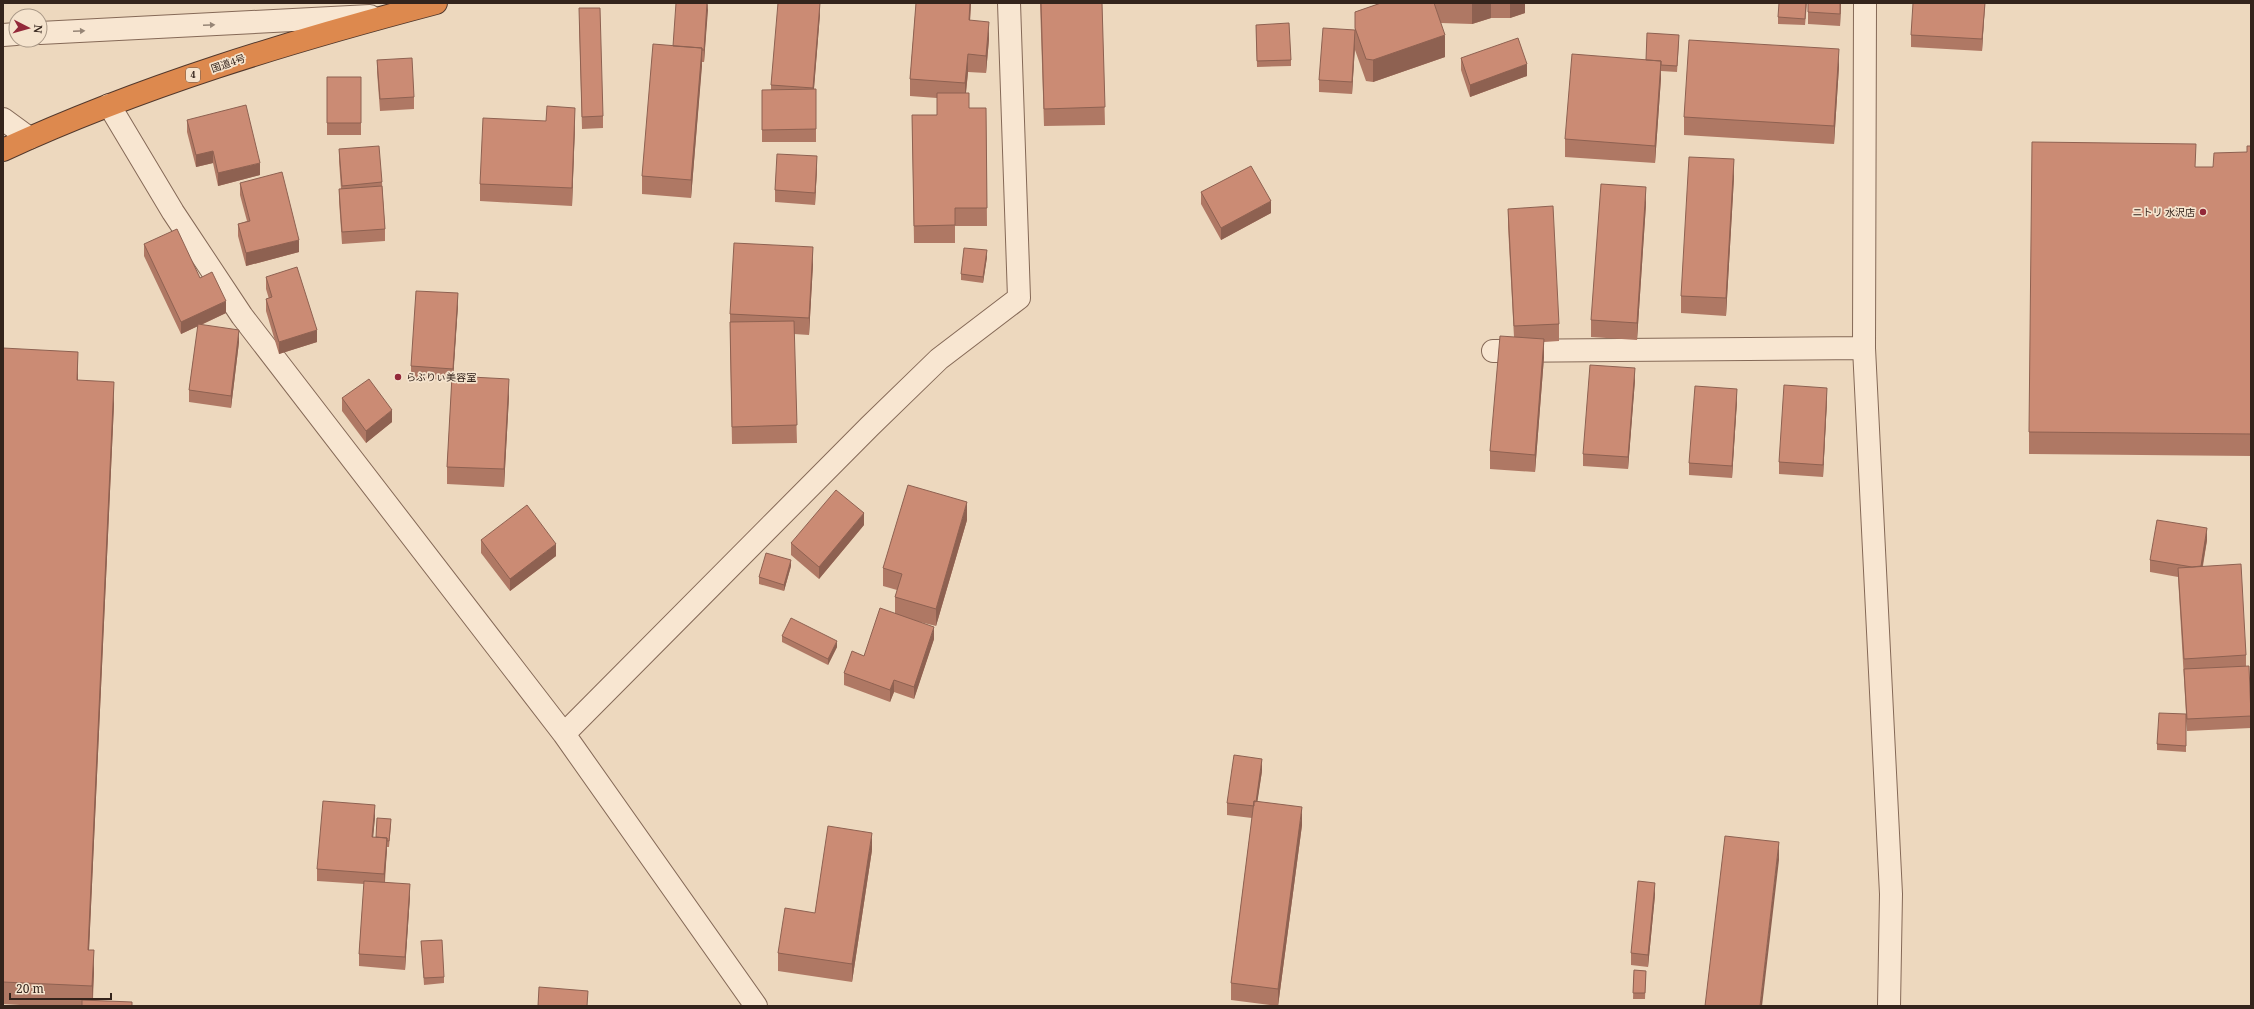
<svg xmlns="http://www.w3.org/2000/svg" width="2254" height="1009" font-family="'Noto Serif','Noto Sans JP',serif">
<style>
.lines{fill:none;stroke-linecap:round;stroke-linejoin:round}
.minor-casing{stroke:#856957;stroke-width:24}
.highway-casing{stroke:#52382c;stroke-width:24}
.minor{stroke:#f8e6d1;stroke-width:22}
.highway{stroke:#dd894e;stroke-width:22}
.wall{fill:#af7864}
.shaded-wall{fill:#8e6151}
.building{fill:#cb8b74;stroke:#8e6151}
.oneway{fill:#968576}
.poi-dot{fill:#932839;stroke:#f5e3cd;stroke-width:1.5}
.labels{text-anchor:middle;stroke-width:3.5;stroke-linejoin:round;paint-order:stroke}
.shield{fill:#f5e3cd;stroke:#6e5d51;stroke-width:1}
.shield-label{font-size:9px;font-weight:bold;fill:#34241c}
.street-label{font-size:10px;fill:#34241c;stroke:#f5e3cd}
.poi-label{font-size:10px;fill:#34241c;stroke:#f5e3cd;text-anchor:end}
</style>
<rect width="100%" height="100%" fill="#edd8be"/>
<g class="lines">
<defs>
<path id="minor" d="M1865,3L1864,348L1891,894L1889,1006
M40,33L370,16
M3,35L16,34
M109,105L173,212L242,316L564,734L756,1006
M3,119L29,138
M1493,351L1864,348
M564,734L870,426L939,359L1019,298L1009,3"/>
<path id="highway" d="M3,150C142,86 288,42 436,3"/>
</defs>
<!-- minor casing -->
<use href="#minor" class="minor-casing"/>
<!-- highway casing -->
<use href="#highway" class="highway-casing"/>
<!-- minor -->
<use href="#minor" class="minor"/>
<!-- highway -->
<use href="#highway" class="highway"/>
</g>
<!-- wall -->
<path class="wall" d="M708,3L704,62H702L691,198L642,194V176Z
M916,3H971L970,20L989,39L986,73L968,72L966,93L969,108H986L987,226H955V243H914L912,115H937V98L910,96V79Z
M1040,3H1102L1105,125L1044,126Z
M1381,3H1525V13L1510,18H1491L1472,24L1441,23L1445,57L1373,82L1366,81L1355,50V46L1352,94L1319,92V80L1355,30V12Z
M1807,3L1805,25L1778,24V17Z
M1808,3H1841L1840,26L1808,24Z
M1985,3L1982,51L1911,47V35Z
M820,14L814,89H816V142H762V90H771V85Z
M579,20L603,116V128L582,129Z
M1256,25L1291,60V66L1257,67Z
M1679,41L1677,72L1661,71V78L1655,163L1565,157V139L1645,60Z
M1461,58L1527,76L1470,97L1461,70Z
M377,60L414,97V109L380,111L377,72Z
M1839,66L1834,144L1684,135V117Z
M327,77H361V135H327Z
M187,120L260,175L218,186L213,163L196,167L187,132Z
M575,125L572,206L480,201V184Z
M2251,146V456L2029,454V432L2196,167H2213L2247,152Z
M339,149L382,182L385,229V241L342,244L339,201V189H341L339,161Z
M817,168L815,205L775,202V190Z
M1734,177L1726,316L1681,313V296Z
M240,183L299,252L246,266L238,236V224L247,221L240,195Z
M1201,192L1271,213L1221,240L1201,204Z
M1646,204L1637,340L1591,337V320Z
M1508,209L1559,324V341L1544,342V357L1535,472L1490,469V451L1514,337L1508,226Z
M144,244L200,278L226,313L201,325L239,342L231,408L189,402V390L198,326L181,334L144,256Z
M987,257L983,283L961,280V274Z
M813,264L809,335L794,334L797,443L732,444L730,340V314Z
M266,277L317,342L279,354L266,311V299H269L266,289Z
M458,305L453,376L509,396L504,487L447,484V467L452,380L411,378V366Z
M3,348L78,374V380L114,404L89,950L94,972L93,1000L132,1006H37L3,1004Z
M1635,380L1628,469L1583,466V454Z
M342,398L392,422L366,443L342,411Z
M1827,400L1823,477L1779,474V462Z
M1737,401L1732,478L1689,475V463Z
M967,520L936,626L916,621L934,639L914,699L894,692L890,702L844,685V673L864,656L895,613V597L897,590L883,586V568Z
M864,525L819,579L791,555V543Z
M481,540L556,556L510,591L481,553Z
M2207,540L2203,566L2246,655V666L2251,708V728L2187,731L2186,721V752L2157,750V744L2186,714L2178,577L2150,572V560Z
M791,566L784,591L759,584V577Z
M782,636L837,647L828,665L782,642Z
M1262,771L1257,802L1302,825L1278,1006L1231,1000V983L1252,818L1227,815V803Z
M375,817L373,837H376L391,825L389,847H387L385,882L410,896L405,970L359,966V954L364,884L317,881V869Z
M872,850L852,982L778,971V953L815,913Z
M1655,895L1648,967L1631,965V953Z
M421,941L444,977V983L424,985Z
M1634,970L1646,971L1645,999H1633Z"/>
<!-- shaded-wall -->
<path class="shaded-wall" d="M707,3L708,10L704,62V50Z
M820,3V14L813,100V88Z
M970,3H971L969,38V20Z
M1472,3H1491V18L1472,24Z
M1510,3H1525V13L1510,18Z
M1840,3H1841L1840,26Z
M1985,3L1982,51V39Z
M989,22V39L986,73V56Z
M1355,34V46L1352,94V82Z
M1445,35V57L1373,82V60Z
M702,48V66L691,198V180Z
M1839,49V66L1834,144V126Z
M968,54V72L965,101V83Z
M1661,61V78L1655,163V146Z
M1527,64V76L1470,97V85Z
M575,108V125L572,206V188Z
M213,151V163L196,167V155Z
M817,156V168L815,205V193Z
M1734,159V177L1726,316V298Z
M260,163V175L218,186V173Z
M1646,187V204L1637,340V323Z
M1271,201V213L1221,240V228Z
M299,240V252L246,266V253Z
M813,247V264L809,335V318Z
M987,250V257L983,283V277Z
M458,293V305L453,381V369Z
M226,301V313L181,334V322Z
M239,330V342L231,408V396Z
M317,330V342L279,354V342Z
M1544,339V357L1535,472V455Z
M78,352V374L77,402V380Z
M1635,368V380L1628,469V457Z
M509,379V396L504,487V469Z
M114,382V404L88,972V950Z
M1827,388V400L1823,477V465Z
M1737,389V401L1732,478V466Z
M392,410V422L366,443V431Z
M967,502V520L936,626V609Z
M864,513V525L819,579V567Z
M2207,528V540L2200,580V568Z
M556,544V556L510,591V579Z
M791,560V566L784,591V585Z
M934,627V639L914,699V687Z
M837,641V647L828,665V659Z
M894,680V692L890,702V690Z
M1262,759V771L1255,818V806Z
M375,805V817L372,849V837Z
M1302,807V825L1278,1006V989Z
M872,833V850L852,982V964Z
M387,838V850L384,886V874Z
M1779,842V860L1762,1006H1760Z
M1655,883V895L1648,967V955Z
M410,884V896L405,970V957Z
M94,950V972L92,1006V986Z"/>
<!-- building -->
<path class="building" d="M676,3H707L704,50H702V48L673,46Z
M778,3H820L813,88L771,85Z
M916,3H970L969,20L989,22L986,56L968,54L965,83L910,79Z
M1041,3H1102L1105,107L1044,109Z
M1381,3H1434L1445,35L1373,60L1366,59L1355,28V12Z
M1779,3H1806L1805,19L1778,17Z
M1808,3H1840V14L1808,12Z
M1913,3H1985L1982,39L1911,35Z
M579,8H600L603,116L582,117Z
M1289,23L1291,60L1257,61L1256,25Z
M1323,28L1355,30L1352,82L1319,80Z
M1647,33L1679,35L1677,66L1661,65V61L1646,60Z
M1518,38L1527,64L1470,85L1461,58Z
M1689,40L1839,49L1834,126L1684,117Z
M653,44L702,48L691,180L642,176Z
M1572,54L1661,61L1655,146L1565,139Z
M412,58L414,97L380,99L377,60Z
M327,77H361V123H327Z
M816,89V129L762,130V90Z
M937,93H969V108H986L987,208H955V225L914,226L912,115H937Z
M246,105L260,163L218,173L213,151L196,155L187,120Z
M547,106L575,108L572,188L480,184L483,118L546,121Z
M2032,142L2196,144L2195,167H2213L2214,153L2247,152V146H2251V434L2029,432Z
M379,146L382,182L342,186L339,149Z
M777,154L817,156L815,193L775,190Z
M1689,157L1734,159L1726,298L1681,296Z
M1251,166L1271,201L1221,228L1201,192Z
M282,172L299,240L246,253L238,224L250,221L240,183Z
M1601,184L1646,187L1637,323L1591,320Z
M382,186L385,229L342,232L339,189Z
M1553,206L1559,324L1514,326L1508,209Z
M177,229L200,278L212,272L226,301L181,322L144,244Z
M734,243L813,247L809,318L730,314Z
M964,248L987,250L983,277L961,274Z
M297,267L317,330L279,342L266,299L272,297L266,277Z
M416,291L458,293L453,369L411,366Z
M794,321L797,425L732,427L730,322Z
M198,324L239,330L231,396L189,390Z
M1500,336L1544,339L1535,455L1490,451Z
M3,348L78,352L77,380L114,382L88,950H94L92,986L3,982Z
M1590,365L1635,368L1628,457L1583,454Z
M452,376L509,379L504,469L447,467Z
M369,379L392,410L366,431L342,398Z
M1784,385L1827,388L1823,465L1779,462Z
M1695,386L1737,389L1732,466L1689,463Z
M908,485L967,502L936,609L895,597L902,574L883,568Z
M836,490L864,513L819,567L791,543Z
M527,505L556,544L510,579L481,540Z
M2157,520L2207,528L2201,566L2192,567L2150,560Z
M766,553L791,560L784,585L759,577Z
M2241,564L2246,655L2184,659L2178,568Z
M880,608L934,627L914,687L894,680L890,690L844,673L852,651L864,656Z
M791,618L837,641L828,659L782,636Z
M2249,666L2251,716L2187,719L2184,669Z
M2159,713L2186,714V746L2157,744Z
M1234,755L1262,759L1256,802L1254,801V806L1227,803Z
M323,801L375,805L372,837L387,838L384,874L317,869Z
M1254,801L1302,807L1278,989L1231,983Z
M377,818L391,819L389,841H387V838L376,837Z
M828,826L872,833L852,964L778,953L785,908L815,913Z
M1725,836L1779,842L1760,1006H1705Z
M364,881L410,884L405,957L359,954Z
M1638,881L1655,883L1648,955L1631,953Z
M442,940L444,977L424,978L421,941Z
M1634,970L1646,971L1645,993H1633Z
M539,987L588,991L587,1006H538Z
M82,1000L132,1002V1006H82Z"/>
<!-- one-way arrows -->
<defs><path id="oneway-solid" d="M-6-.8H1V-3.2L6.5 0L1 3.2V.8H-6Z"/></defs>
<g class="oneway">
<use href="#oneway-solid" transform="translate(209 25) rotate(-3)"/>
<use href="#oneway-solid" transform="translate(79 31) rotate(-3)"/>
</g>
<!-- markers -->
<g class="poi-dot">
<circle cx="2203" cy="212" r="4"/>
<circle cx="398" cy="377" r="4"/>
</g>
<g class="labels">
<!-- shield labels -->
<rect class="shield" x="186" y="68" width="14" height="14" rx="3"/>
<g class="shield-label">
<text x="193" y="78">4</text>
</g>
<!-- street labels -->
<g class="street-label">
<text transform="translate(228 63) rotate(-19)" y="4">国道4号</text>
</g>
<!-- poi labels -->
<g class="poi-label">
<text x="2195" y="216">ニトリ 水沢店</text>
<text x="406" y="381" text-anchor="start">らぶりぃ美容室</text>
</g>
</g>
<!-- border -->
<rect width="2254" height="1009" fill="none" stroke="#34241c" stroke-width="8"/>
<!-- north arrow -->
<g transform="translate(28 28) rotate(96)"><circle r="19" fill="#f5e3cd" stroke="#a89786"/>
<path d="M0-3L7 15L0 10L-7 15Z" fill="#932839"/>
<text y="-6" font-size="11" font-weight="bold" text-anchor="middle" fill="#34241c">N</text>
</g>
<!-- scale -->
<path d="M10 993v6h101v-6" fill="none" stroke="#34241c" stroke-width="2"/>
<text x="16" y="993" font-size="12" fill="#34241c" stroke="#f5e3cd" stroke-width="3" paint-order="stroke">20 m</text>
</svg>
